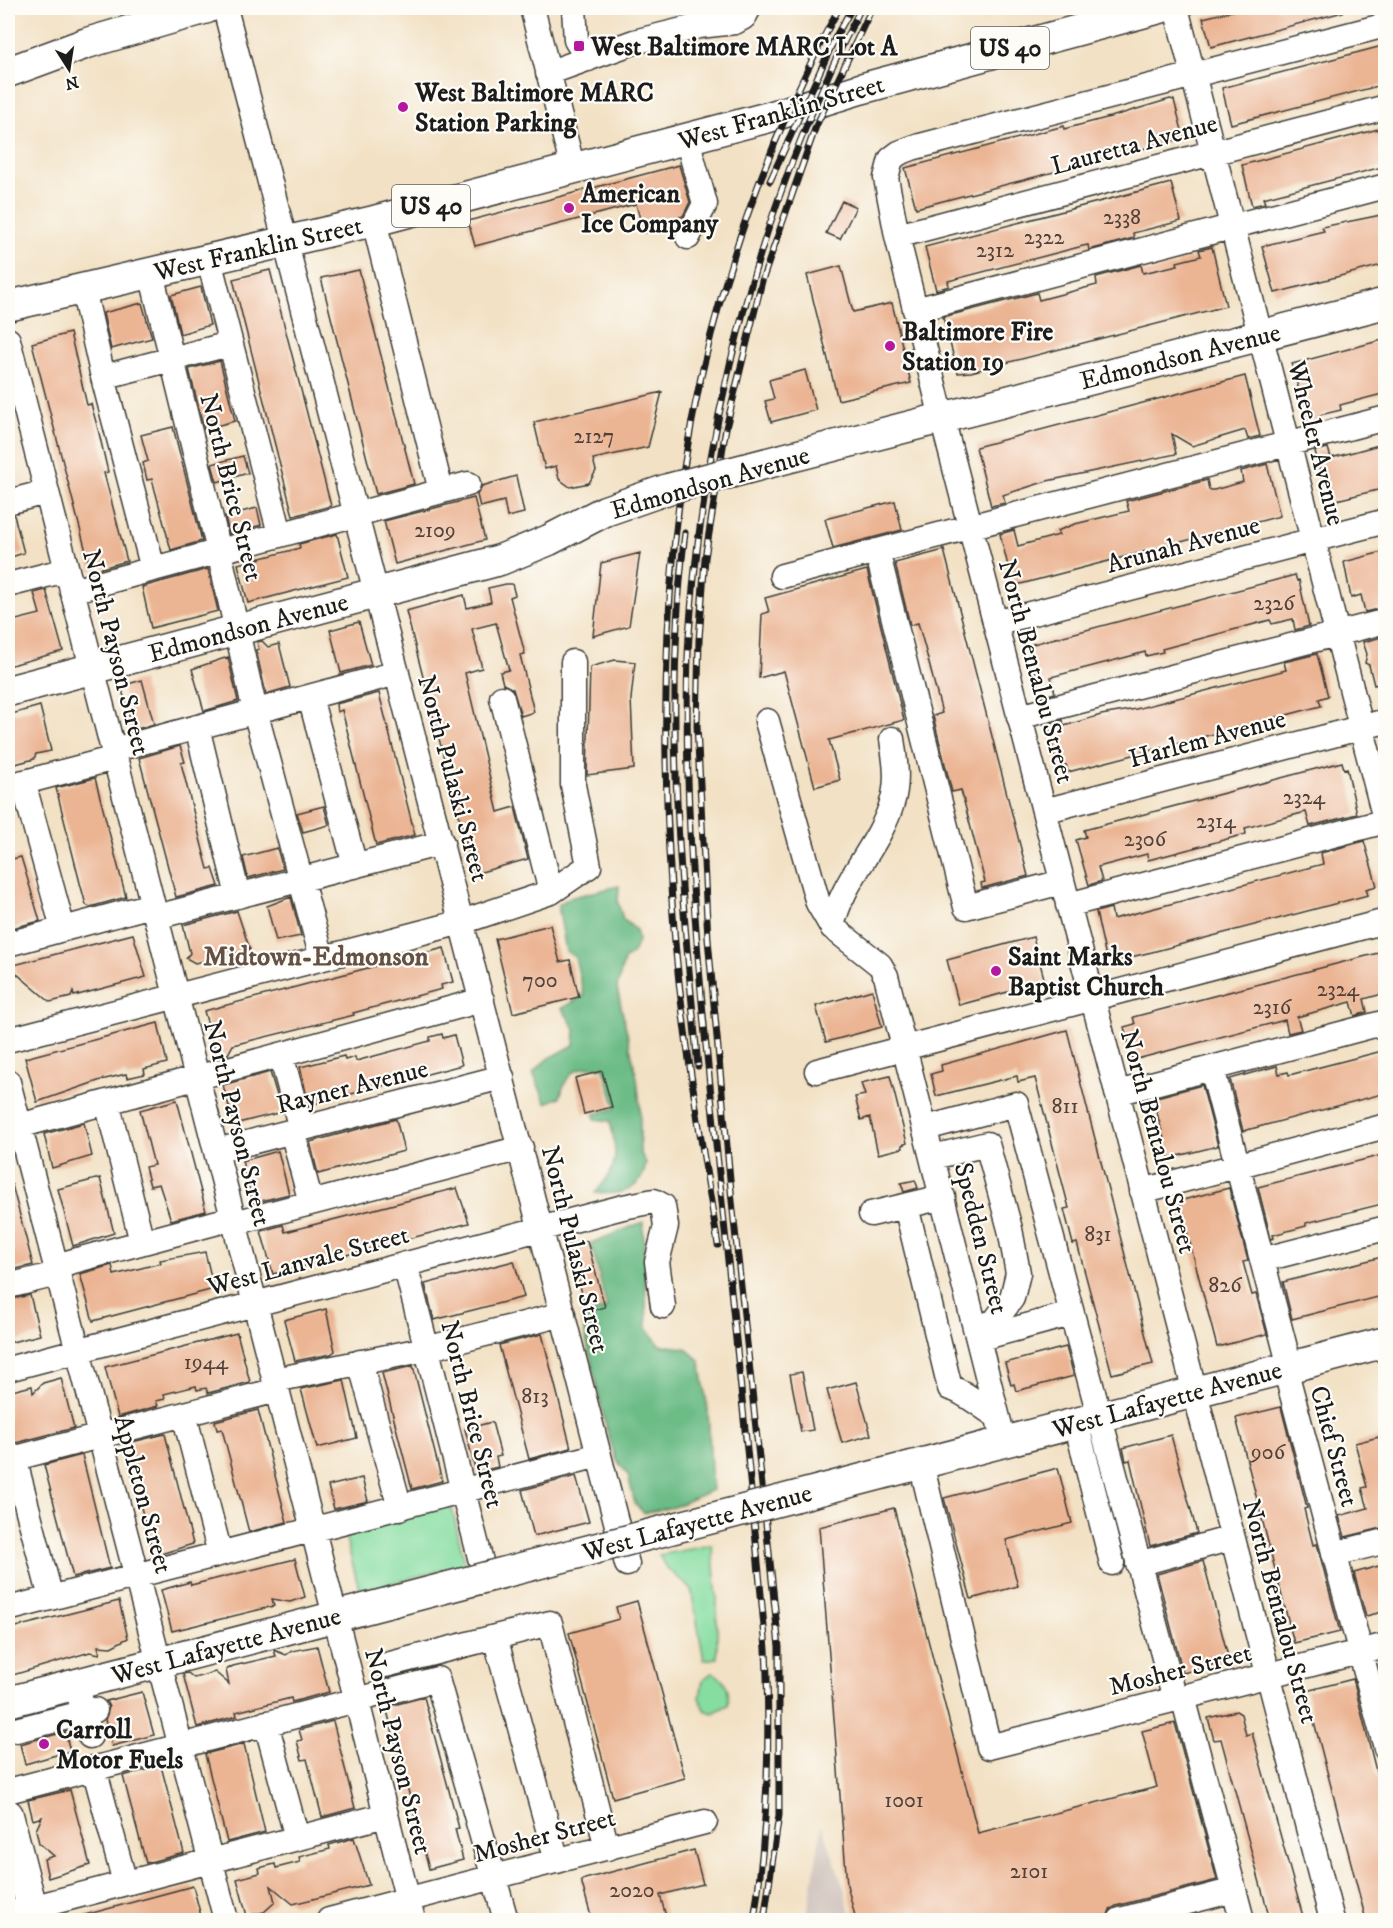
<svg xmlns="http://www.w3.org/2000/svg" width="1393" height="1928" font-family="'IM FELL DW Pica',serif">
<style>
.industrial{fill:#cec1ba}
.green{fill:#86dda0;stroke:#517c5e;stroke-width:1.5}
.forest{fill:#6cbc86;stroke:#446c51;stroke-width:1.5}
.building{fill:#ebb493}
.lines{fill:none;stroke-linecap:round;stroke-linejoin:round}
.minor-casing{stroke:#3c3a35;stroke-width:27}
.major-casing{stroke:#3c3a35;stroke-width:33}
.minor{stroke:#fff;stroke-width:24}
.major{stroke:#fff;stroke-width:30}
.rail-casing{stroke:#1c1c1c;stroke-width:7}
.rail{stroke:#fdfcf7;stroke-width:4.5;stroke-dasharray:14;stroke-linecap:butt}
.major-bridge-casing{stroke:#3c3a35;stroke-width:33;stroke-linecap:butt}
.major-bridge{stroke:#fff;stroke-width:30}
.poi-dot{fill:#b5179e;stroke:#fdfcf7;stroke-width:2}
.labels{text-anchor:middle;stroke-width:4.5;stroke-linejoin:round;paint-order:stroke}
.number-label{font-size:22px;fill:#50423a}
.shield{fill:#fdfcf7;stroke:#605f5e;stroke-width:1.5}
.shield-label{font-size:24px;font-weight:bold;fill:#1c1c1c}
.poi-label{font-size:26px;font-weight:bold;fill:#1c1c1c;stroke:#fdfcf7;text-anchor:start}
.street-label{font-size:26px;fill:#1c1c1c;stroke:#fdfcf7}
.neighbourhood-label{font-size:27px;font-weight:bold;fill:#645146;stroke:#fdfcf7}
</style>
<rect width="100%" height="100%" fill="#fdfcf7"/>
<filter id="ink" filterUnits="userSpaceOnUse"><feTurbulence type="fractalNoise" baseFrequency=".0167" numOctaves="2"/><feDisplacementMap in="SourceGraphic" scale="12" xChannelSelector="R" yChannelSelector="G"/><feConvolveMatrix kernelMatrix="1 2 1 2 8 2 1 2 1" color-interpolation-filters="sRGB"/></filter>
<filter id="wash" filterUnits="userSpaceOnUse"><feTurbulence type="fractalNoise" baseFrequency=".008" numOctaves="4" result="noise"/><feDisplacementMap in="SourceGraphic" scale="24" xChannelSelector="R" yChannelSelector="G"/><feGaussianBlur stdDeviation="1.35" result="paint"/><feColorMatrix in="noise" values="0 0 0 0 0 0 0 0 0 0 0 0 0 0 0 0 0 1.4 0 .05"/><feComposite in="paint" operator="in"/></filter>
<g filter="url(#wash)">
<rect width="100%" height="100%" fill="#f2e1c4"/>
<!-- industrial -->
<path class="industrial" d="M822,1825L843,1885L852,1920H806Z"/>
<!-- green -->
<path class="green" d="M450,1500L465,1564L360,1592L343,1528Z
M712,1545L717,1597V1658L704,1660L691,1589L665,1566L659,1555Z
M713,1672C727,1682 730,1688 728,1705L713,1713L704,1710L700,1697L703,1680Z"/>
<!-- forest -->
<path class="forest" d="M619,886L618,903L623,919L636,930L638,941L633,953L624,960L617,988L637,1078L640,1105V1152L646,1163C642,1192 620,1195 595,1193C619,1167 618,1154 610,1121L595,1119L594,1114L616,1108L604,1068C577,1064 567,1071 560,1097L546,1103L533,1073L546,1060L574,1045L575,1029L562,1008L584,996L575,957L566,951L558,905L569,898Z
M643,1222L647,1328L659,1345L685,1348L700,1361L708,1410L712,1490L674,1507L644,1513L635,1504L628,1475L616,1459L607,1431L581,1316L607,1308L591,1243Z"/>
<g id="blocks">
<!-- building -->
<path class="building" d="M1244,8H1343V12L1211,47L1203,18Z
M1386,45V84L1231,124L1222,88Z
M1170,99L1174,100L1184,138L916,208L905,168L1064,126V129L1114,116Z
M1386,127V166L1263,198L1265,203L1252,206L1242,165Z
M679,165L690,202L683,216L673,219L675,225L644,233L636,204L475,246L468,221Z
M1171,183L1181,221L1133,233L1134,238L1089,250L1088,245L1083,246L948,281L949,286L936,290L925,247Z
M842,201L856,207L840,239L826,233Z
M1386,214V264L1275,293L1262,246L1324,231L1322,227Z
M1212,247L1226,306L971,372L958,373L943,317L1037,293L1039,300L1085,288L1097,285L1096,277L1141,265L1143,273L1178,265L1177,262L1201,256L1199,250Z
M841,266L853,312L892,303L911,383L838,400L807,275Z
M270,270L331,506L293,516L233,279Z
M359,270L414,484L376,494L321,278Z
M201,287L210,325L180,334L171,295Z
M142,303L152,338L111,349L103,313Z
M70,333L87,405L91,404L99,433L108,472L104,473L127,561L91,571L32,343Z
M1386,339V376H1382L1386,393L1340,405L1341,410L1320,415L1321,420L1308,424L1292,364Z
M220,361L235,421L204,429L189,369Z
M805,370L816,410L771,422L765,401L774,399L769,380Z
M1245,376L1260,436L1248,439L1245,430L1192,446L1172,434L1176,454L1047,481L1003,495L1005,503L991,506L976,447Z
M662,392L648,447L593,459L596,471L589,483L570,487L559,479L556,466L545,469L534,422Z
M173,427L202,541L171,550L152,479L147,480L143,463L148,461L141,435Z
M1386,443V488L1328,502L1315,451L1328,448L1331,458Z
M243,456L248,473L217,482L212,464Z
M1267,464L1280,516L1013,586L1000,534L1014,530L1018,546L1059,535L1057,531L1075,524L1129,511L1126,501L1207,480L1209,490H1214L1243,482L1241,471Z
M516,476L524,513L507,517L504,501L480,507L477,495L482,486Z
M474,498L485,540L395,564L384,521Z
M895,501L902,530L833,548L825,519Z
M257,508L261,525L229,534L225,516Z
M14,515L24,553L8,558V516Z
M337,534L348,577L248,603L238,564L300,548L299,544Z
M944,550L1028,876L982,888L981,883L985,882L961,790L952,792L933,716L942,713L925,648L918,623L910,625L895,563Z
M1386,551V607L1365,612L1361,595L1351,598L1344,562Z
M640,553L629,626L593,636L601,563Z
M208,569L218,611L151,628L142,587Z
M867,570L904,720L829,740L840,780L815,787L784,671L759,678L762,614L769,612L765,598Z
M1295,575L1297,581L1299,580L1309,626L1295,630L1293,619L1272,624L1270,620L1162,649L1163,652L1146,656L1145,652L1127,657L1051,677L1055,693L1041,697L1029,645Z
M506,584H512L515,595L510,597L525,654L520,655L534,712L521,716L513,689L503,684L500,672L509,670L496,623L472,629L482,668L465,673L498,812L515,807L528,859L474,874L406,611L464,595L467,608L491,602L488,588Z
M46,590L63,651L8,666V622L40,614L34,593Z
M359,622L371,665L341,673L330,630Z
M1386,636V682L1374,685L1369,665L1365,663L1367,654L1363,642Z
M262,641L268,647L279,644L290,687L266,694L256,650L259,649L257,642Z
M1317,654L1328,696L1319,699L1321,706L1068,772L1066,765L1057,768L1048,724L1063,720L1064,726L1101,715L1136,709L1286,670L1284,662Z
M228,657L238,701L204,711L192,669Z
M615,660L635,662L631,699L634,769L587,775L590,667Z
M142,680L154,724L133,730L121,686Z
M379,693L415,835L376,845L342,710L337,712L336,704Z
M40,706L51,751L36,754L34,759L8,766V715Z
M180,746L185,762L181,763L203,850L208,869L213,868L219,886L176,897L139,758Z
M1342,762L1344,769L1347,768L1357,814L1310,826L1306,812L1245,828L1246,834L1175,853L1148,860L1147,854L1098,867L1102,881L1089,885L1076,840L1086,837L1084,830Z
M95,778L126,897L90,907L86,905L80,883L56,788Z
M324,806L329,825L303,832L297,813Z
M1364,841L1377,886L1366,889L1368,895L1152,952L1118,960L1116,954L1106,957L1096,912L1111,908L1113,919L1323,864L1321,853Z
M277,848L283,869L248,878L243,857Z
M21,857L40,921L8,929V860Z
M291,897L301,936L276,941L267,906Z
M237,911L250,950L195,963L186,958L190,953L183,925Z
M550,925L560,962L570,960L579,997L513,1013L495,939Z
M133,934L146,977L142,978L74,996L73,992L71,997L50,1002L16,973L14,965Z
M1033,937L1045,982L959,1005L947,960Z
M444,948L453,982L441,985L442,989L353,1013L354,1015L233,1045L228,1054L217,1057L204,1011Z
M1382,952L1386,965V993L1364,999L1367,1012L1355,1016L1351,1002L1297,1017L1301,1030L1288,1033L1285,1020L1133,1060L1124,1027L1135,1024L1133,1017Z
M872,990L882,1027L826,1042L816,1006Z
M158,1023L167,1063L144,1069L145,1074L127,1078L126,1074L101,1080L37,1102L25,1058Z
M1067,1030L1153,1364L1112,1374L1077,1243L1073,1244L1064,1209L1069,1208L1035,1078L1018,1082L1017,1076L936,1096L931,1074L942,1071L941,1065Z
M442,1034L443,1038L454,1035L462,1065L309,1105L300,1067L344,1056L345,1060L355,1057L356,1061L430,1041V1037Z
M1386,1050V1093L1243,1131L1230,1079L1277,1066L1279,1074L1288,1072L1289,1075Z
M602,1071L612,1107L584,1114L575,1078Z
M270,1072L282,1112L234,1124L223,1085Z
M890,1076L907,1143L902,1145L903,1148L878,1154L870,1117L861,1120L855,1097L865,1095L861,1083Z
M1202,1085L1218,1146L1169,1158L1153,1098Z
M177,1100L206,1211L171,1220L159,1184L150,1186L145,1167L154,1165L140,1110Z
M396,1119L404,1151L318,1174L310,1142Z
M84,1123L92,1156L52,1168L44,1134Z
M278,1151L289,1194L253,1203L242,1161Z
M1386,1154V1203L1306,1223V1226L1273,1235L1274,1238L1271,1239L1258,1187Z
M100,1178L114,1233L73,1246L58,1189Z
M915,1180L918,1188L904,1192L901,1183Z
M12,1185L33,1265L8,1271V1186Z
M457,1188L469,1223L273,1274L261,1231L283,1225L285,1232Z
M1229,1188L1248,1261L1243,1262L1250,1288L1252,1295L1256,1294L1267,1334L1217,1347L1179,1201Z
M587,1241L605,1307L587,1312L569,1245Z
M205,1252L214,1289L93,1321L80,1274L112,1265L114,1275L161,1263L160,1260Z
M1386,1256V1295L1292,1319L1283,1282Z
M514,1261L524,1297L434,1320L425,1284Z
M30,1295L40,1335L8,1343V1300Z
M326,1309L335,1351L331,1354L295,1361L284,1320Z
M237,1333L250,1382L208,1393L206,1388L197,1390L196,1386L164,1394L165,1399L156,1401L158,1406L118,1417L105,1367Z
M542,1334L571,1448L529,1459L499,1345Z
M1066,1347L1074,1376L1016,1391L1014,1384L1011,1385L1005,1363Z
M413,1366L442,1481L412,1489L382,1373Z
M802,1372L813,1430L801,1432L790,1374Z
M61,1378L74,1428L8,1445V1392L32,1386L33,1393L43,1383Z
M344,1380L357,1438L317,1448L301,1389Z
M856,1382L871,1435L842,1443L827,1390Z
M1281,1407L1307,1508L1304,1509L1313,1545L1317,1544L1340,1632L1294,1643L1236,1418Z
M258,1410L287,1522L249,1532L222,1429L217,1430L215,1421Z
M492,1422L501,1456L496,1457L498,1467L476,1472L465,1429Z
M165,1434L193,1544L154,1556L124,1444Z
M1171,1435L1197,1533L1150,1546L1130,1460L1126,1461L1123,1448Z
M1379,1437L1383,1455L1386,1454V1527L1345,1537L1339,1516L1368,1508L1362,1488L1367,1487L1355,1443Z
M82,1455L110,1568L73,1577L44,1465Z
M1058,1468L1072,1523L1006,1540L1018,1586L971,1599L944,1498Z
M576,1476L589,1522L534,1536L522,1490Z
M362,1478L368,1501L334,1509L328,1486Z
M894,1508L978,1833L1157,1787L1142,1731L1175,1723L1217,1880L1116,1906L1110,1910L1106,1920H856L847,1885L819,1527Z
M295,1559L305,1597L290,1602L272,1599L274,1606L172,1631L161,1590L190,1582L191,1585Z
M1203,1561L1229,1660L1183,1673L1157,1574Z
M1386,1564V1611L1366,1616L1354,1573Z
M119,1601L128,1638L111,1647L98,1646L100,1654L90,1652L13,1675L8,1670V1629Z
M637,1601L685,1778L613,1798L569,1633L619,1619L616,1607Z
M317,1646L329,1692L292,1702L291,1698L236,1712L237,1716L197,1727L183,1674L188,1673L194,1678L215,1672L229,1684L226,1670L233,1666L276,1656L274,1650L286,1655L292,1651Z
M1353,1679L1379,1783H1381L1386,1800V1920H1366L1306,1691Z
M142,1692L154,1735L112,1746L105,1720L109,1707L106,1701Z
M424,1697L459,1828L455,1829L463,1860L429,1869L386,1707Z
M1236,1711L1241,1714L1246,1735L1252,1733L1304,1920H1270L1221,1739L1214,1740L1208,1718Z
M333,1721L355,1808L322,1817L307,1759L302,1760L297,1741L302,1740L299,1730Z
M65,1732L70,1751L25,1764L20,1744Z
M244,1744L265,1832L227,1842L205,1754Z
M161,1766L184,1853L146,1863L123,1776Z
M70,1790L90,1865L48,1878L44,1859L54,1856L39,1843L36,1830L42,1817L33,1820L28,1800Z
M354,1838L369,1885L293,1904L271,1886L275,1902L264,1912L247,1916L237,1879L260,1873L259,1868L275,1864L276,1868L300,1862L299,1857L330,1849L329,1845Z
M694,1850L703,1884L660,1895L667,1920H592L581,1880Z
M193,1886L202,1920H82L81,1916Z"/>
</g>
</g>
<g filter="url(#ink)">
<use href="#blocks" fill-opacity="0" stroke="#3c3a35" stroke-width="1.5"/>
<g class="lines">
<defs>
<path id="minor" d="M225,8L627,1564
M532,8L573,169
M574,8L576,40L588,59
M1176,8L1386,823
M548,73L634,42L699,26L735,22L744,17L749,8
M687,139L705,204L688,237
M374,221L441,491
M897,236L1386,107
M209,260L280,534
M151,273L219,551L255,711L322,958
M86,302L103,377L153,569
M915,310L1386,186
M8,340L413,1920
M103,377L229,344
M8,502L46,492
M877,551L966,907L1062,882
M782,576L1386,418
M8,585L66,570
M72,591L468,484
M995,623L1386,521
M310,697L355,866
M502,698L551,892
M1019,717L1386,621
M767,721L818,903L832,927L880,965L886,976L1004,1442
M197,727L238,896
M113,750L397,673
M23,782L63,929
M10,786L115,758
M1044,811L1386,721
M1068,905L1386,821
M156,917L442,843
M832,927C842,879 879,847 892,803C899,781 895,760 892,739
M8,944L152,905
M8,1040L462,922L551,892L589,866L573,785V662
M281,1055L301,1129
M1212,1068L1290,1367
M817,1071L1386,921
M8,1082L226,1920
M1117,1093L1386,1022
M107,1102L142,1242
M926,1128L1016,1104L1175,1699
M8,1129L482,1000
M292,1131L311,1203
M216,1151L502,1077
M933,1157L987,1144L1010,1229L1018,1273L1012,1298L995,1321L976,1329
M1142,1191L1386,1126
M906,1206L950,1388C964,1391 983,1408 997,1416
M871,1214L943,1197
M234,1223L521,1148
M1262,1260L1386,1228
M405,1264L485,1577L502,1573
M55,1266L233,1218
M8,1286L57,1274
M978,1339L1071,1314
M360,1362L400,1508
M1285,1368L1386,1748
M8,1369L623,1207L654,1201L663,1206L666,1226L657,1262L663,1306
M275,1380L426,1349L563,1314
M184,1414L220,1554
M1076,1423L1112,1563
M14,1458L51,1598
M8,1460L277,1390
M921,1463L989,1747L1386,1645
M1334,1554L1386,1541
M1138,1564L1232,1538
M8,1609L599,1455
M495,1637L557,1861
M386,1665L550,1623L607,1848
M1183,1697L1242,1920
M80,1698L90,1736
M266,1723L297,1838
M16,1730L95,1710
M94,1768L125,1883
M8,1791L437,1679L506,1920
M8,1914L386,1815
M329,1920L705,1822
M1120,1920L1234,1890
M1332,1920L942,418L897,236L886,178L891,159L899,153L912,148L1386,25"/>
<path id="major" d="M8,72L87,43L207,8
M8,306L374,221L769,117L860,89L1160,8
M733,472L1386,303
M8,691L500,560L549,540L605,511L668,489
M820,1490L1386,1342
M8,1702L391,1602
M8,1815L35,1920"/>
</defs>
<!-- minor casing -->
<use href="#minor" class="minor-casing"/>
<!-- major casing -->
<use href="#major" class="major-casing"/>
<!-- minor -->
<use href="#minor" class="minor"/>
<!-- major -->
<use href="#major" class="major"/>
<defs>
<path id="rail" d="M770,181L836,36L852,8
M685,533C663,707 681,891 698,1066
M718,1245C702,1144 684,1043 675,942C661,769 660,591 692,421C718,280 771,133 839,8
M754,1920C768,1828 770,1742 766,1649C750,1470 731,1292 713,1114C701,1002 691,891 688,778C687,731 686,683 689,636C704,418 761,201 861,8
M764,1920L779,1815V1647L732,1201L708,939L697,726L699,640L705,558L726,428L762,281L816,126L872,8"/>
</defs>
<!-- rail casing -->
<use href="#rail" class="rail-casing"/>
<!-- rail -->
<use href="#rail" class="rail"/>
<defs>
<path id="major-bridge" d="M668,489L733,472
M391,1602L820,1490"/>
</defs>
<!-- major-bridge casing -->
<use href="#major-bridge" class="major-bridge-casing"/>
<!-- major-bridge -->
<use href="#major-bridge" class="major-bridge"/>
</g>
</g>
<!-- markers -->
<g class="poi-dot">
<rect x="573" y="40" width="12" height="12" rx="3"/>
<circle cx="403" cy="107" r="6"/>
<circle cx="569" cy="208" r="6"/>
<circle cx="890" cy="346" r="6"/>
<circle cx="996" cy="971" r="6"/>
<circle cx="44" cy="1744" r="6"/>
</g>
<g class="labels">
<!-- number labels -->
<g class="number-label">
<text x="1122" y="224">2338</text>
<text x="1044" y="244">2322</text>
<text x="995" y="257">2312</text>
<text x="594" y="443">2127</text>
<text x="435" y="537">2109</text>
<text x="1274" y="610">2326</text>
<text x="1304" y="804">2324</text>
<text x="1216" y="828">2314</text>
<text x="1145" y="846">2306</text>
<text x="540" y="987">700</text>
<text x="1338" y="996">2324</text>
<text x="1272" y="1014">2316</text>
<text x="1065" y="1113">811</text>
<text x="1098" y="1241">831</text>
<text x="1225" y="1292">826</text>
<text x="206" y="1369">1944</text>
<text x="535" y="1403">813</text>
<text x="1268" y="1459">906</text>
<text x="904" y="1807">1001</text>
<text x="1029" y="1878">2101</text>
<text x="632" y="1897">2020</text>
</g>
<!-- shield labels -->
<g class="shield">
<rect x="971" y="27" width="78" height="42" rx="4.5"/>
<rect x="392" y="185" width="78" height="42" rx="4.5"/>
</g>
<g class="shield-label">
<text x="1010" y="56">US 40</text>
<text x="431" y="214">US 40</text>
</g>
<!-- poi labels -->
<g class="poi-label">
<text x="591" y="55">West Baltimore MARC Lot A</text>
<text x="415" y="101">West Baltimore MARC<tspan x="415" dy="30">Station Parking</tspan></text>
<text x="581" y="202">American<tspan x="581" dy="30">Ice Company</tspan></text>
<text x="902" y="340">Baltimore Fire<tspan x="902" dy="30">Station 19</tspan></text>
<text x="1008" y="965">Saint Marks<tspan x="1008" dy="30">Baptist Church</tspan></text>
<text x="56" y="1738">Carroll<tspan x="56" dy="30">Motor Fuels</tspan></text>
</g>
<!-- street labels -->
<g class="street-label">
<text transform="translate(781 112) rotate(-16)" y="9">West Franklin Street</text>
<text transform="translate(1134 144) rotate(-15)" y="9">Lauretta Avenue</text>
<text transform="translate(258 248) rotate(-13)" y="9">West Franklin Street</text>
<text transform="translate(1180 356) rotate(-14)" y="9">Edmondson Avenue</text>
<text transform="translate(1317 443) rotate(76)" y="9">Wheeler Avenue</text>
<text transform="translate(710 482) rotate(-16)" y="9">Edmondson Avenue</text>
<text transform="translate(232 487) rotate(76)" y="9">North Brice Street</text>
<text transform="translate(1183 544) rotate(-15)" y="9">Arunah Avenue</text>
<text transform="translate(248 627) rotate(-15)" y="9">Edmondson Avenue</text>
<text transform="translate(117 652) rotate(76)" y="9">North Payson Street</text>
<text transform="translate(1037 671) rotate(75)" y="9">North Bentalou Street</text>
<text transform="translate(1207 738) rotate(-15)" y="9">Harlem Avenue</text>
<text transform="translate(454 778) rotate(75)" y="9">North Pulaski Street</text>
<text transform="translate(352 1086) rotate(-14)" y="9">Rayner Avenue</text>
<text transform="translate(238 1123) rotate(76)" y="9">North Payson Street</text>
<text transform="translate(1159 1141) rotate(75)" y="9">North Bentalou Street</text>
<text transform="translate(982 1238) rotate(76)" y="9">Spedden Street</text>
<text transform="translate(576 1249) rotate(76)" y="9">North Pulaski Street</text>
<text transform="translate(308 1260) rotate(-15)" y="9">West Lanvale Street</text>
<text transform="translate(1167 1399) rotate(-15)" y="9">West Lafayette Avenue</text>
<text transform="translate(473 1414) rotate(76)" y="9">North Brice Street</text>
<text transform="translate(1335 1446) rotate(75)" y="9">Chief Street</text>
<text transform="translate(144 1494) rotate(75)" y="9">Appleton Street</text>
<text transform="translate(697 1522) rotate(-15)" y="9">West Lafayette Avenue</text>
<text transform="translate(1281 1611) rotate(75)" y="9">North Bentalou Street</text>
<text transform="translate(226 1645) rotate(-15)" y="9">West Lafayette Avenue</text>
<text transform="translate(1180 1669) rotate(-14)" y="9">Mosher Street</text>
<text transform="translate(399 1751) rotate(76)" y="9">North Payson Street</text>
<text transform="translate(544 1835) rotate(-15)" y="9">Mosher Street</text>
</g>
<!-- neighbourhood labels -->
<g class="neighbourhood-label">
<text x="316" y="965">Midtown-Edmonson</text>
</g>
</g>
<!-- margin -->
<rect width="1393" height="1928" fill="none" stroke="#fdfcf7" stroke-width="30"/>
<!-- north arrow -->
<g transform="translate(69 69) rotate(168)" stroke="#fdfcf7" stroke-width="4.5" paint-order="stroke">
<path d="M0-4.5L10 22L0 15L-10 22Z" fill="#1c1c1c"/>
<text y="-9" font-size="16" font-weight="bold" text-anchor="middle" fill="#1c1c1c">N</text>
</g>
</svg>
